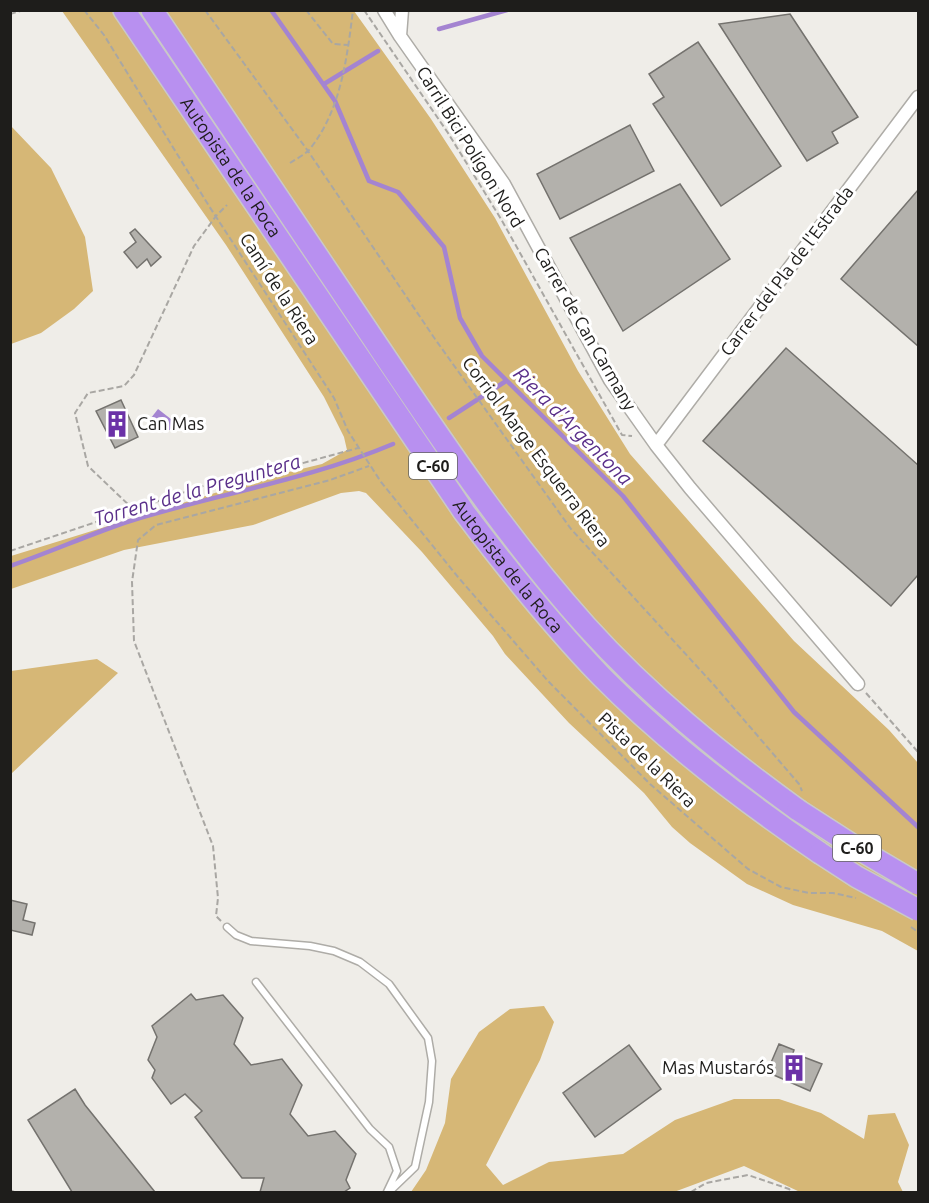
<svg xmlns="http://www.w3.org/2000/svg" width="929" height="1203" font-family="Ubuntu,sans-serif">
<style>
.green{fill:#d6b776}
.water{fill:#a484d1}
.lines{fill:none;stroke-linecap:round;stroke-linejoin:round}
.stream{stroke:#a484d1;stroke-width:4.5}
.building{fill:#b3b1ac;stroke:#74726e;stroke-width:1.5}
.service-casing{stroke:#aeaca7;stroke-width:9}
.minor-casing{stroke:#aeaca7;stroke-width:15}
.motorway-casing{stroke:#c9c9c8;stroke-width:24}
.path{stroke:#a9a7a3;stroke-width:2;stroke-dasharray:6 3;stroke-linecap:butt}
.service{stroke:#fff;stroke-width:6}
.minor{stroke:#fff;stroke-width:12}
.motorway{stroke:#b890f0;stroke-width:21}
.motorway-bridge-casing{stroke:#c9c9c8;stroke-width:24;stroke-linecap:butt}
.motorway-bridge{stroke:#b890f0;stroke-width:21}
.labels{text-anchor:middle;stroke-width:6;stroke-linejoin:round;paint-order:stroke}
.shield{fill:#fff;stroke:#62615f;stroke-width:1.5}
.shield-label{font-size:16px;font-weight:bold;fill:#1e1d1b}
.street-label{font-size:18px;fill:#1e1d1b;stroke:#fff}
.poi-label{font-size:18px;fill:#1e1d1b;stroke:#fff;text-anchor:start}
.water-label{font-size:20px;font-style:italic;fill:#5a2f8a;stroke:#fff}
</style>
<rect width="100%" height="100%" fill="#efede8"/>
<!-- green -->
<path class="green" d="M62,11H354L431,119L495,218L578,371L630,454L794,641L889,730L918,763V951L882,931L793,905L747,884L690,843L672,827L644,793L569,723L505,654L493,636L422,552L366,493L359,491L341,493L253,525L124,550L11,589V556L260,479L322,464L347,450L344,437L324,397L226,245Z
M10,125L51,168L85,237L93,291L74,309L41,333L11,344Z
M97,659L118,673L11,774V671Z
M544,1006L554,1022L540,1060L486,1165L503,1185L549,1162L623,1154L675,1120L734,1099H779L821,1113L864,1139L868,1115L895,1113L909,1145L898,1182L903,1192H800L744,1166L674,1192H411L426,1170L445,1123L451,1079L479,1032L510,1009Z"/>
<!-- water -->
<path class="water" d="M158,409L176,423L170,430C160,430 155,428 151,418Z"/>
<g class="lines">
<!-- stream -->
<path class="stream" d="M271,10L335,101L369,181L398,192L444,247L460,318L482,356L623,496L794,712L918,827
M439,29L507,10
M324,84L378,51
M449,418L506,381
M10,566C51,552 90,534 130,521C217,494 308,480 393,444"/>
</g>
<!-- building -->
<path class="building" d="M790,14L858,117L832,132L838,143L807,161L719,24Z
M698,42L781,166L721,206L653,104L664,97L649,74Z
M630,125L654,171L560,219L537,174Z
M680,184L730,259L623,331L570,238Z
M918,190V346L841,279Z
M135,229L161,257L151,266L147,259L137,268L124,252L136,242L130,233Z
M786,348L918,465V575L891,606L703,441Z
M121,400L138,437L115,448L96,411Z
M10,900L27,904L23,920L35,923L32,935L10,930Z
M191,994L196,1000L223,995L243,1018L234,1044L251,1065L282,1059L302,1085L290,1114L308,1136L335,1131L356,1154L346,1180L350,1188L344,1192H260L264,1178H242L195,1117L202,1111L185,1094L171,1104L152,1078L155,1070L148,1060L157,1037L152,1026Z
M779,1044L794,1050L793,1053L822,1064L810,1091L767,1072Z
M629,1045L661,1089L595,1137L563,1093Z
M75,1089L85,1105L155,1192H72L28,1120Z"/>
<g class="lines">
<defs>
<path id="service" d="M227,927L236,935L251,941L310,946L334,951L360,962L389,984L428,1038L432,1061L429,1102L415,1167L389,1192
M256,982L370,1129L389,1147L397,1171L387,1192"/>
<path id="minor" d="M384,10L400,36L504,184L610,380L656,445L690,488L858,684
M400,36L402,10
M656,445L918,97"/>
<g id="motorway">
<path id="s1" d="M124,10L464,512C507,569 551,624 601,676C667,743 742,800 820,853"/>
<path d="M152,10C225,118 298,226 370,334C438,435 505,536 586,626C649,696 722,755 798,810"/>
</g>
</defs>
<!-- service casing -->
<use href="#service" class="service-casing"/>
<!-- minor casing -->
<use href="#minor" class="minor-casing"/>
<!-- motorway casing -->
<use href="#motorway" class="motorway-casing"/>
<!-- path -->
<path class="path" d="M84,10L104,35L209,206L334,398L348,431L381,482L458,577L548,681L650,784L748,869L781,887L809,893H833L856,898
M205,10L308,151L435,339L571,529L714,685L799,784L802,791
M306,10L333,44L349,45
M364,10L448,133L501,219L622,435L632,436
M10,14L24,10
M290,163C296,159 304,155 309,150C341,111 347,58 353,10
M134,510L88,466L75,413L88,393L124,386L134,375L194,246L216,216L227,205
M10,551L203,486L274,471L358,448
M866,693L918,752
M221,921L216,916L218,898L213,846L134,641L132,582L138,540L156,525L330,480L369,466
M911,927L918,932
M10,1190L14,1192
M691,1192L706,1183L748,1175L789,1189L792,1192"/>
<!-- service -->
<use href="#service" class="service"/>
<!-- minor -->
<use href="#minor" class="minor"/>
<!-- motorway -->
<use href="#motorway" class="motorway"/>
<defs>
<path id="motorway-bridge" d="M798,810L857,848L918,884
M820,853L857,877L918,910"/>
</defs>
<!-- motorway-bridge casing -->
<use href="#motorway-bridge" class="motorway-bridge-casing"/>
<!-- motorway-bridge -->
<use href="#motorway-bridge" class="motorway-bridge"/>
</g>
<!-- icons -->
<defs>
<symbol id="building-bare" viewBox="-9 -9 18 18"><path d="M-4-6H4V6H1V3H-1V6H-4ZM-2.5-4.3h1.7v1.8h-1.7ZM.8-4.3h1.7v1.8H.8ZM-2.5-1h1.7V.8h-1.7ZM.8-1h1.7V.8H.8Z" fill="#6b31a7" stroke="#fff" stroke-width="2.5" paint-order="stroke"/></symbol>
</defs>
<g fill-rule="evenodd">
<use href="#building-bare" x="98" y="405" width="38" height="38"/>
<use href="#building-bare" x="775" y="1049" width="38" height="38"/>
</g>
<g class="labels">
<!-- shield labels -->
<g class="shield">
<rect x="409" y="453" width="48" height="26" rx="4.5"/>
<rect x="833" y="835" width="48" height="26" rx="4.5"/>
</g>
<g class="shield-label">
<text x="433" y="472">C-60</text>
<text x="857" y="854">C-60</text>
</g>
<!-- street labels -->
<g class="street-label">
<text transform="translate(470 147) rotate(58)" y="6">Carril Bici Polígon Nord</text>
<text dy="6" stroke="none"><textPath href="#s1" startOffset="190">Autopista de la Roca</textPath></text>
<text transform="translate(787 271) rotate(-53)" y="6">Carrer del Pla de l'Estrada</text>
<text transform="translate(279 289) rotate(57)" y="6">Camí de la Riera</text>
<text transform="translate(585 329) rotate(60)" y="6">Carrer de Can Carmany</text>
<text transform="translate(536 452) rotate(53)" y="6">Corriol Marge Esquerra Riera</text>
<text dy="6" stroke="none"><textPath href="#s1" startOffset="676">Autopista de la Roca</textPath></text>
<text transform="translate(647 760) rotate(44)" y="6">Pista de la Riera</text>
</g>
<!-- poi labels -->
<g class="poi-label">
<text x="137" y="430">Can Mas</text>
<text x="774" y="1074" text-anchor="end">Mas Mustarós</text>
</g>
<!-- water labels -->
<g class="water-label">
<text transform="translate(573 426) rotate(45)" y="7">Riera d'Argentona</text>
<text transform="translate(197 490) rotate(-16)" y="7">Torrent de la Preguntera</text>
</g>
</g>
<!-- border -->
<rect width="929" height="1203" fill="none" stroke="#1e1d1b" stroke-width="24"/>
</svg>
